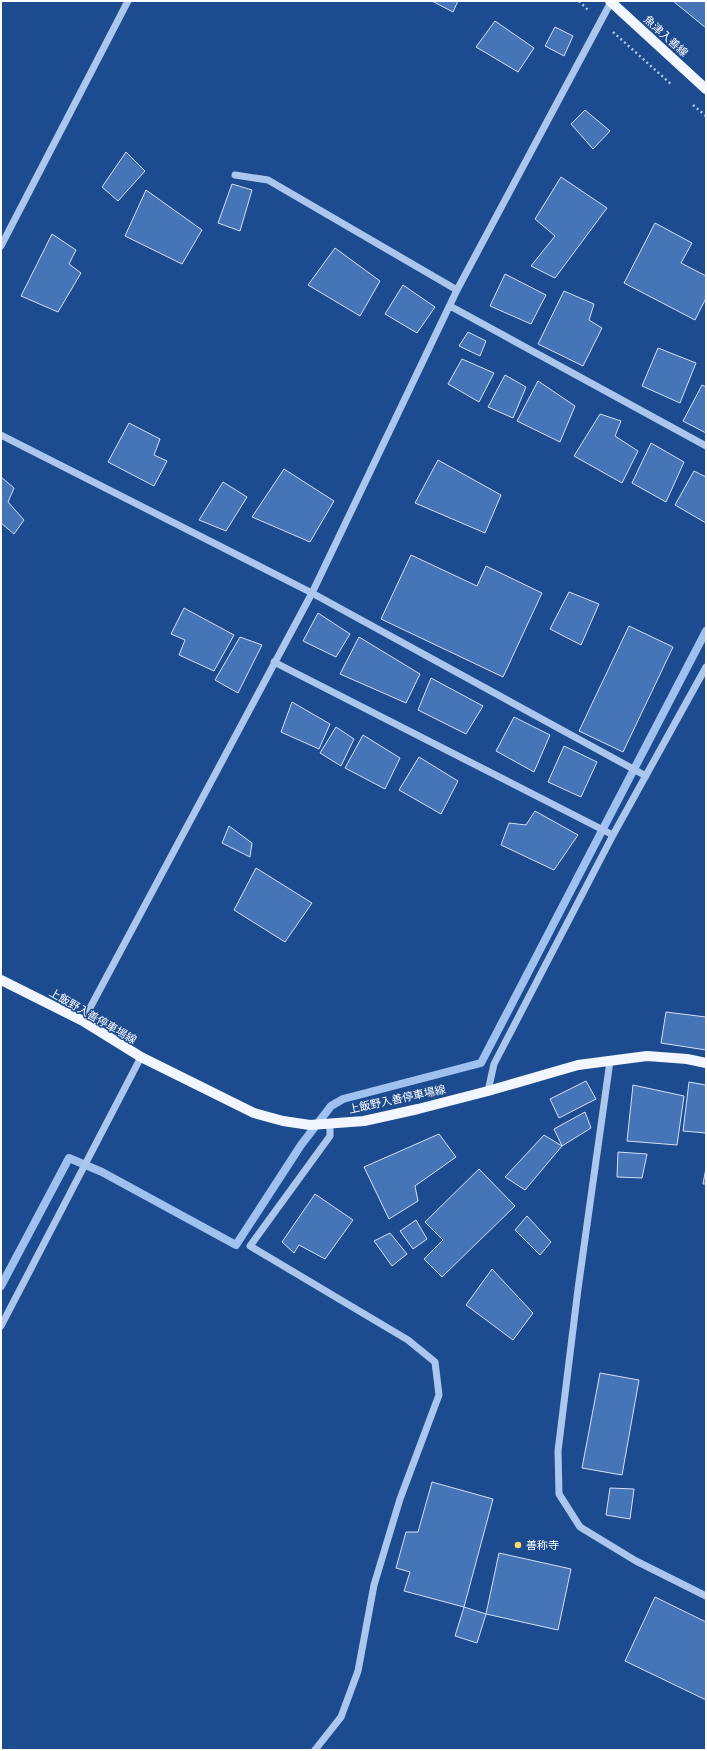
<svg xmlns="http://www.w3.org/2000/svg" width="707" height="1751" font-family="Signika,'Noto Sans JP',sans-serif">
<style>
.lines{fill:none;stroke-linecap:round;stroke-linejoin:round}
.stream{stroke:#9fc1ef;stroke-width:8}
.building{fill:#4574b7;stroke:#d1e2fa}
.path{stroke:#acc7ed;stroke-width:2.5;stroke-dasharray:2 3;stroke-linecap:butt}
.minor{stroke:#acc7ed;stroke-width:7}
.major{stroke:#f2f7ff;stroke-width:10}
.poi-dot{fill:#fdd86a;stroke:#1d4b8f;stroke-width:1.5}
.labels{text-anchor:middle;stroke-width:3;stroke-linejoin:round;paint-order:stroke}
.street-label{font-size:11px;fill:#fff;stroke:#1d4b8f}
.poi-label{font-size:11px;fill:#fff;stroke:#1d4b8f;text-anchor:start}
</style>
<rect width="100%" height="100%" fill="#1d4b8f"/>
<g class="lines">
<!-- stream -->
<path class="stream" d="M1,1286L69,1158L102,1172L236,1245L301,1145L331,1106L343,1099L481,1063L706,631"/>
</g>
<!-- building -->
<path class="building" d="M432,1H458L453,12Z
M673,1H706V28Z
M495,21L534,48L518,72L476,47Z
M555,27L573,36L564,56L545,46Z
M585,110L610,131L593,149L571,124Z
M126,152L145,171L118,201L102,187Z
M561,177L607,208L555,278L531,266L555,236L535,219Z
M232,184L252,190L240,231L218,223Z
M146,190L202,230L182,264L125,236Z
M655,223L692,243L681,263L706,276V298L695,320L624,283Z
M52,234L76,250L69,264L81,273L58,312L21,296Z
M335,248L380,281L360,316L308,285Z
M505,274L546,295L531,324L490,306Z
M403,285L435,307L417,333L385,314Z
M564,291L594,304L589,320L602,328L583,366L538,344Z
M468,332L486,341L480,356L459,346Z
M658,348L696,363L680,403L642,386Z
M462,359L494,373L479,402L448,384Z
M505,375L526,387L513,418L488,407Z
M538,381L575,406L560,442L517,421Z
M702,385L706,387V433L683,421Z
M600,414L621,421L615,436L638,451L622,483L574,456Z
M129,423L160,439L154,455L167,461L154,486L108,462Z
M651,443L684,462L666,502L632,483Z
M438,460L501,495L485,533L415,503Z
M284,469L334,501L310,542L252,517Z
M694,471L706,477V523L675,505Z
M1,477L14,488L8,502L24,520L14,534L1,523Z
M223,482L247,497L226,531L199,520Z
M411,555L477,586L486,566L542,593L503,677L381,619Z
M569,592L599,604L581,645L550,629Z
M184,608L234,635L214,671L179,655L185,640L171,634Z
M318,613L350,634L336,657L303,641Z
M629,626L673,647L623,752L579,731Z
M240,637L262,645L238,693L215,680Z
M359,637L420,674L406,703L340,674Z
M431,678L483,706L466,734L418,710Z
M292,702L330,724L319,749L281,732Z
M514,717L550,735L534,772L496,751Z
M336,727L354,739L341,766L320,753Z
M363,735L400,758L385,789L345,768Z
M564,746L597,762L581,797L548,782Z
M419,757L458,781L441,814L399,790Z
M535,811L578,835L554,870L501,845L509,823L526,825Z
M229,826L252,843L250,857L222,843Z
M256,868L312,903L285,942L234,910Z
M666,1012L706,1017V1050L661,1043Z
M586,1081L596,1099L559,1118L550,1099Z
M689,1082L706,1085V1133L683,1131Z
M633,1085L684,1096L677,1145L627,1141Z
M585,1112L591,1128L562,1146L554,1129Z
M439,1134L456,1157L415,1186L418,1201L389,1219L364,1167Z
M544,1135L562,1146L525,1190L505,1177Z
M618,1152L647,1154L642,1178L617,1177Z
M706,1168V1184H703Z
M479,1169L515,1206L442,1277L424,1259L443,1240L425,1222Z
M315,1194L353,1220L325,1259L299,1245L294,1253L282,1242Z
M527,1216L551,1242L540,1255L515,1230Z
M416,1220L427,1239L413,1249L400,1231Z
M390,1233L407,1254L392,1266L374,1241Z
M492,1269L533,1313L513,1340L466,1305Z
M600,1373L639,1380L622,1475L582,1468Z
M432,1482L493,1499L464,1607L404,1591L410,1572L396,1568L406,1532H418Z
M610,1488L634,1489L630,1519L606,1515Z
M499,1553L571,1569L558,1630L486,1614Z
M655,1597L706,1622V1700L625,1661Z
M464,1607L486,1614L477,1643L455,1636Z"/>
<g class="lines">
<!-- path -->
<path class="path" d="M579,1L588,10
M613,32L672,85
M693,105L706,116"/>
<!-- minor -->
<path class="minor" d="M235,175L268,180L457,290
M1,246L128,1
M450,306L706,446
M1,435L312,593L646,776
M274,662L613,835
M83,1021L312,593L457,290L611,2
M610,1061L578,1289L558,1451L559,1494L580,1527L636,1561L706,1596
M488,1091L494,1064L613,835L706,667
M1,1326L141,1057
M315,1750L341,1717L358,1671L374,1585L400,1499L439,1395L435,1362L408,1340L250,1246L330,1136V1124"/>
<!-- major -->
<path class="major" d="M610,1L706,89
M1,980L83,1021L141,1057L254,1113L283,1121L310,1125L364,1121L418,1109L488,1091L578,1065L647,1056L687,1059L706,1063"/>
</g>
<!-- markers -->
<circle class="poi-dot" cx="518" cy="1545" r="4"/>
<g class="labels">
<!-- street labels -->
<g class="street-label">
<text transform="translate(666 36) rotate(42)" y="4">魚津入善線</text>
<text transform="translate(93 1016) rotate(30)" y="4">上飯野入善停車場線</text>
<text transform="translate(397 1099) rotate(-12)" y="4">上飯野入善停車場線</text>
</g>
<!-- poi labels -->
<g class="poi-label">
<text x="526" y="1549">善称寺</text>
</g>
</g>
<!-- border -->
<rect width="707" height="1751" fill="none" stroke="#ffffff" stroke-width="4"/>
</svg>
